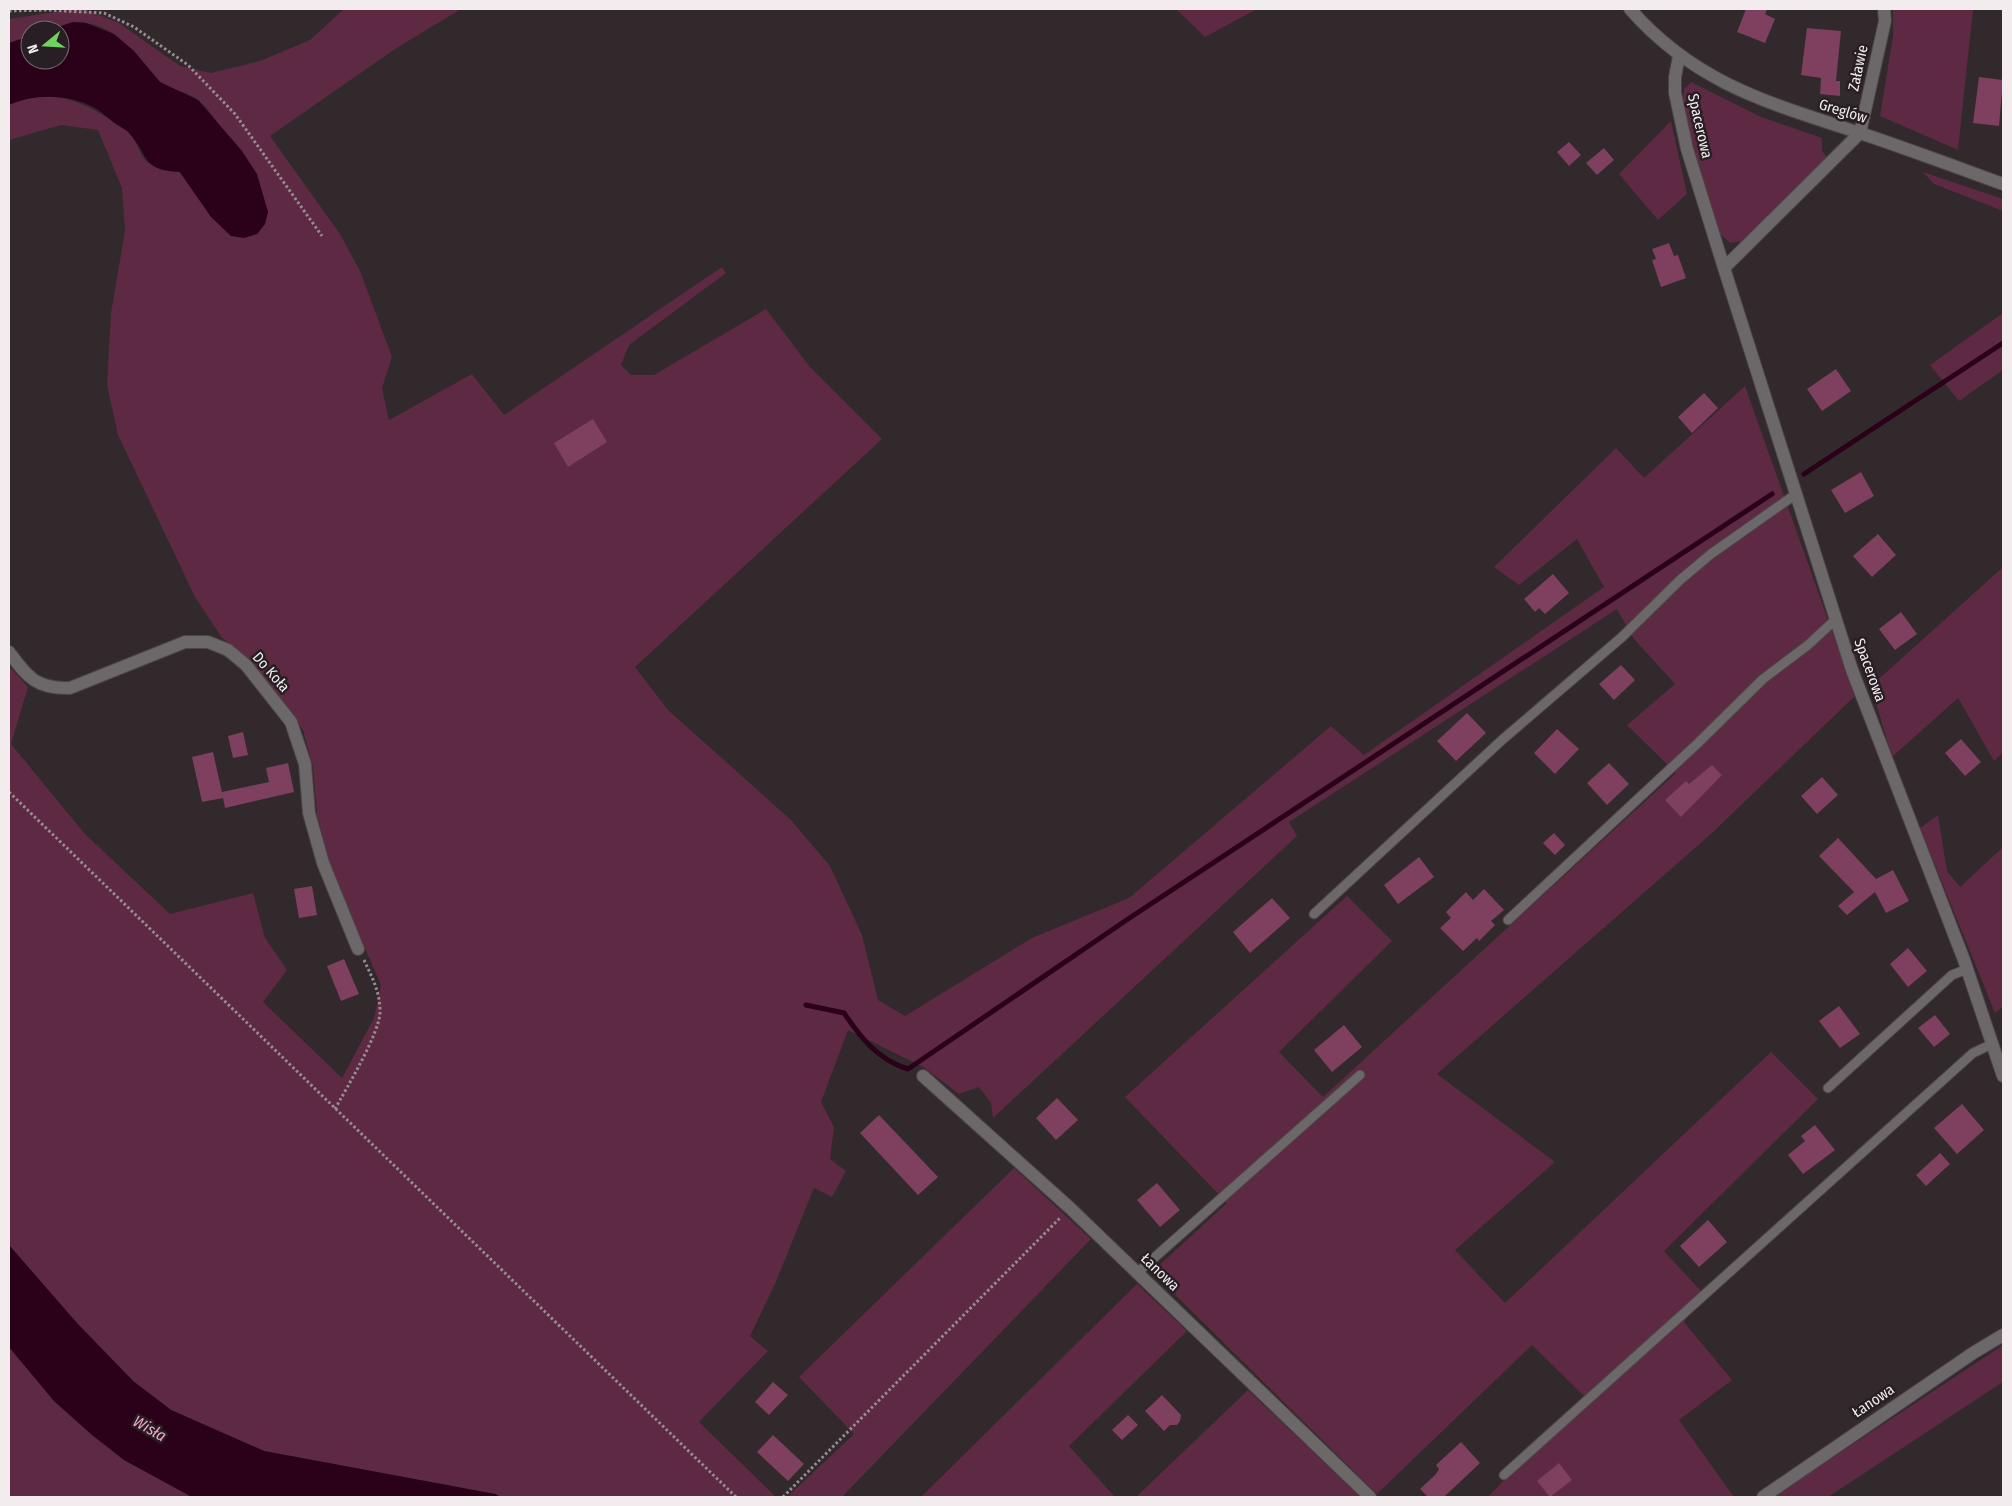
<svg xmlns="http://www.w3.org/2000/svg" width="2012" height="1506" font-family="'Fira Sans Condensed',sans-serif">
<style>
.green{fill:#5e2943}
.water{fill:#2a0118}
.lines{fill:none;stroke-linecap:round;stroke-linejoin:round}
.stream{stroke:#2a0118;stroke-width:5}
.building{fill:#7f3f5e}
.service-casing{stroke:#4c4447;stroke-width:11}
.minor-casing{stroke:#4c4447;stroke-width:14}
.tertiary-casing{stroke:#4c4447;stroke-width:14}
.path{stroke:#958e90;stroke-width:3;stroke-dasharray:2.5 2.5;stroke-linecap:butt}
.service{stroke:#6c6769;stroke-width:9}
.minor{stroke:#6c6769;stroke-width:12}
.tertiary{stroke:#6c6769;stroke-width:12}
.labels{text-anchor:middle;stroke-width:5;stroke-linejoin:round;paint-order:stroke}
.street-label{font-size:15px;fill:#f2ecee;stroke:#271f23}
.water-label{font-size:16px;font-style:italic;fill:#f4a7ca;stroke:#271f23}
</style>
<rect width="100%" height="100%" fill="#31292c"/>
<!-- green -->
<path class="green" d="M75,9H84L119,23L180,66L211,73L260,61L310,40L344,9H461L395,49L270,136L340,234L360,271L392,357L382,388L389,420L472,374L504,415L722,267L726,273L629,345L621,365L631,375H654L766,309L810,367L882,439L635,667L668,710L791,820L830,866L862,935L878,1000L905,1016L1032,938L1129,898L1331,726L1364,755L1604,587L1577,539L1519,585L1494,567L1616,448L1644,478L1745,386L1855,696L1711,834L1437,1074L1555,1162L1455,1250L1505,1303L1771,1052L1818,1099L1664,1251L1702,1292L1684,1322L1732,1380L1679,1420L1734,1497H1488L1584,1396L1532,1345L1377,1494L1152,1272L1227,1203L1125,1097L1347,896L1392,941L1279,1052L1323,1097L1676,773L1627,725L1675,684L1634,639L1617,609L1289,822L1297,836L993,1118L991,1103L979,1087L959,1094L925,1068L848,1030L821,1102L834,1127L830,1159L846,1171L832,1197L814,1188L775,1284L750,1336L768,1351L699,1422L776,1497H501L495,1494L264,1451L171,1410L133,1381L77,1324L9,1245V666L28,687L11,744L85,834L170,914L253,893L265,938L287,970L263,1002L342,1078L374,1018L381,985L331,870L317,814L313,767L303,730L253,663L222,638L195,597L118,435L107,385L111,313L125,231L122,188L98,130L61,125L9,140V105C48,87 83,100 116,124C120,127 125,129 129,133C135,139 138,148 142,156C149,167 167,172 179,172L203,205L257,234L265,224L267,212C252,184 220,116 197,99C185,91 170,90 159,81C132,59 126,30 86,23C72,20 62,28 49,30C43,31 36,30 30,30V36L9,43V19Z
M1176,9H1257L1205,37Z
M1893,9H1973L1958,150L1880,116L1893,36Z
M1691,82L1761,117L1822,138V151L1827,157L1743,241L1730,243L1719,233L1691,149L1683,104L1684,89Z
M1671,121L1687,194L1658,220L1619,174Z
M1923,172L2003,199V211L1934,184Z
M2003,313V370L1959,401L1930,365Z
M2003,567V752L1994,761L1958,698L1892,757L1871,686Z
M1938,815L1947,871L1960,887L2003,847V1007L1995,1013L1920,828Z
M1014,1168L1091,1239L842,1497H787L854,1434L799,1377Z
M1137,1284L1187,1331L1069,1446L1115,1497H921Z
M2003,1345V1382L1828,1497H1773Z
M9,1347L54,1401L124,1460L193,1497H9Z
M1248,1390L1360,1497H1136Z"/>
<!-- water -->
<path class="water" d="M73,22L86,23L114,34L134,51L160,82L198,100L242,151L257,174L268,212L265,224L257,234L244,238L231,236L211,217L180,172C140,170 150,156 129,133C126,129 120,127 116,124C109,119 102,112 95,108C69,94 35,93 9,105V43L30,36V60H60V30H49Z
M9,1245L77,1323L133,1381L171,1410L264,1451L495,1494L501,1497L190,1496L124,1460L92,1435L54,1401L9,1347Z"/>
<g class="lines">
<!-- stream -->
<path class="stream" d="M1804,474L2003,343
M806,1005L844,1013C861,1038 878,1060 908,1069L1128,919L1772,494"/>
</g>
<!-- building -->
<path class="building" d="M1746,9H1767L1765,14L1775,19L1765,43L1737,32Z
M1807,28L1841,31L1836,81H1840V96L1820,94L1821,78L1801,75Z
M1979,77L2003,80L1999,126L1973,123Z
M1569,142L1581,155L1569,166L1557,152Z
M1604,148L1614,160L1597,175L1586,163Z
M1669,243L1674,256L1678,255L1686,278L1661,287L1652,260L1656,259L1652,249Z
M1836,369L1851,391L1822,411L1807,389Z
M1704,393L1718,408L1692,433L1678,417Z
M593,419L607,442L568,467L554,443Z
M1861,472L1874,496L1845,513L1831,490Z
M1878,534L1896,555L1872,577L1853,556Z
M1553,574L1569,593L1545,614L1539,608L1535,612L1524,599Z
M1901,612L1917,634L1895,650L1879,629Z
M1621,665L1635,680L1614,700L1599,684Z
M1467,713L1486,733L1456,761L1437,741Z
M1557,729L1579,749L1555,774L1534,753Z
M243,732L248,755L233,758L228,736Z
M1961,739L1981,762L1965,776L1945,753Z
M213,752L223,797L222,792L269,782L266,768L288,763L294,792L225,808L223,798L202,802L192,757Z
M1609,763L1629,784L1607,805L1587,783Z
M1712,765L1722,775L1681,817L1665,800L1686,781L1689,784Z
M1822,777L1838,795L1817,814L1801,796Z
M1554,833L1565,845L1555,855L1543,843Z
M1838,838L1876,879L1893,870L1909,901L1886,913L1875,892L1847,915L1838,906L1854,892L1819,856Z
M1419,857L1434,877L1398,904L1384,885Z
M312,886L317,915L299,918L294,889Z
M1484,889L1504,910L1491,921L1495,925L1479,941L1477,938L1463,951L1440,928L1451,918L1446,912L1466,892L1473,900Z
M1272,898L1290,918L1250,953L1233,932Z
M1908,948L1927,971L1908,987L1890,964Z
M344,959L359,994L341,1001L327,966Z
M1839,1006L1860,1034L1840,1048L1819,1021Z
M1935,1015L1950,1034L1934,1047L1918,1028Z
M1344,1025L1362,1047L1332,1072L1314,1050Z
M1057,1098L1078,1120L1056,1140L1036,1118Z
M1962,1104L1984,1130L1957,1154L1934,1128Z
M879,1115L938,1177L918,1195L860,1133Z
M1815,1125L1835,1150L1803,1174L1788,1155L1805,1141L1801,1136Z
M1940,1153L1950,1164L1926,1186L1916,1175Z
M1157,1183L1180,1210L1160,1227L1137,1200Z
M1708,1220L1727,1242L1699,1267L1680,1246Z
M773,1382L788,1395L769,1415L755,1402Z
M1162,1395L1181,1415L1180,1421L1177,1425H1170L1164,1431L1145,1411Z
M1128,1415L1138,1425L1122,1440L1112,1430Z
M773,1435L804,1464L788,1481L757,1452Z
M1461,1442L1480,1463L1444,1497H1428L1420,1489L1436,1474L1439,1469L1436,1465Z
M1559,1463L1572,1480L1550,1497L1537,1481Z"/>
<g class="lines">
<defs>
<path id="service" d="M1314,914L1502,740L1622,637L1680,580L1711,554L1796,494
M1508,920L1698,743L1763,679L1808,645L1836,619
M1828,1088L1952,975L1967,969
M1137,1273L1360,1075
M1504,1475L1973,1053L1992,1044"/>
<path id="minor" d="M1679,56L1675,77V93L1687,149L1724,268L1852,670L1964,960L2003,1076
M1724,268L1860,133L1885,21L1884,9
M9,652C28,678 37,689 70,688L185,642H208L228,650L246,665L291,722L305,764L309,813L323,863L358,949
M923,1076L1070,1208L1370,1497
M1763,1497L1973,1353L2003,1335"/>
<path id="tertiary" d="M1630,9C1696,84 1769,103 1860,133C1908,149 1956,167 2003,184"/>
</defs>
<!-- service casing -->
<use href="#service" class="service-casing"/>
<!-- minor casing -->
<use href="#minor" class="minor-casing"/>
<!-- tertiary casing -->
<use href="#tertiary" class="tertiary-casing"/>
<!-- path -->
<path class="path" d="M9,11L47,10L104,13L134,27L188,65L235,114L322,236
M9,792L736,1497
M335,1109C346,1089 381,1031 380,1011C380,992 372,977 364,960
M783,1497L1061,1217"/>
<!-- service -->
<use href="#service" class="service"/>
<!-- minor -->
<use href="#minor" class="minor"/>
<!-- tertiary -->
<use href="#tertiary" class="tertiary"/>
</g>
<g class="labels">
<!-- street labels -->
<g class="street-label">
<text transform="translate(1858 68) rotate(-78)" y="5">Załawie</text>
<text transform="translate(1843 111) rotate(17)" y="5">Greglów</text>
<text transform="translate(1700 126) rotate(77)" y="5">Spacerowa</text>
<text transform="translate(1870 670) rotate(70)" y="5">Spacerowa</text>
<text transform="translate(271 672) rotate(49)" y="5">Do Koła</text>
<text transform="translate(1160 1272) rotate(44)" y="5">Łanowa</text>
<text transform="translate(1873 1401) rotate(-34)" y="5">Łanowa</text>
</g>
<!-- water labels -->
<g class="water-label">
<text transform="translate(150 1428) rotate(30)" y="6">Wisła</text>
</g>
</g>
<!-- border -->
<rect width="2012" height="1506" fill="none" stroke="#f2ecee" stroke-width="20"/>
<!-- north arrow -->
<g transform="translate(45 45) rotate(252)"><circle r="24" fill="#271f23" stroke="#787174"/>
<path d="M0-4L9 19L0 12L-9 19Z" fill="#70d35f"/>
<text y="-8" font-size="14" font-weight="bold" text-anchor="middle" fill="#f2ecee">N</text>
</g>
</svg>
